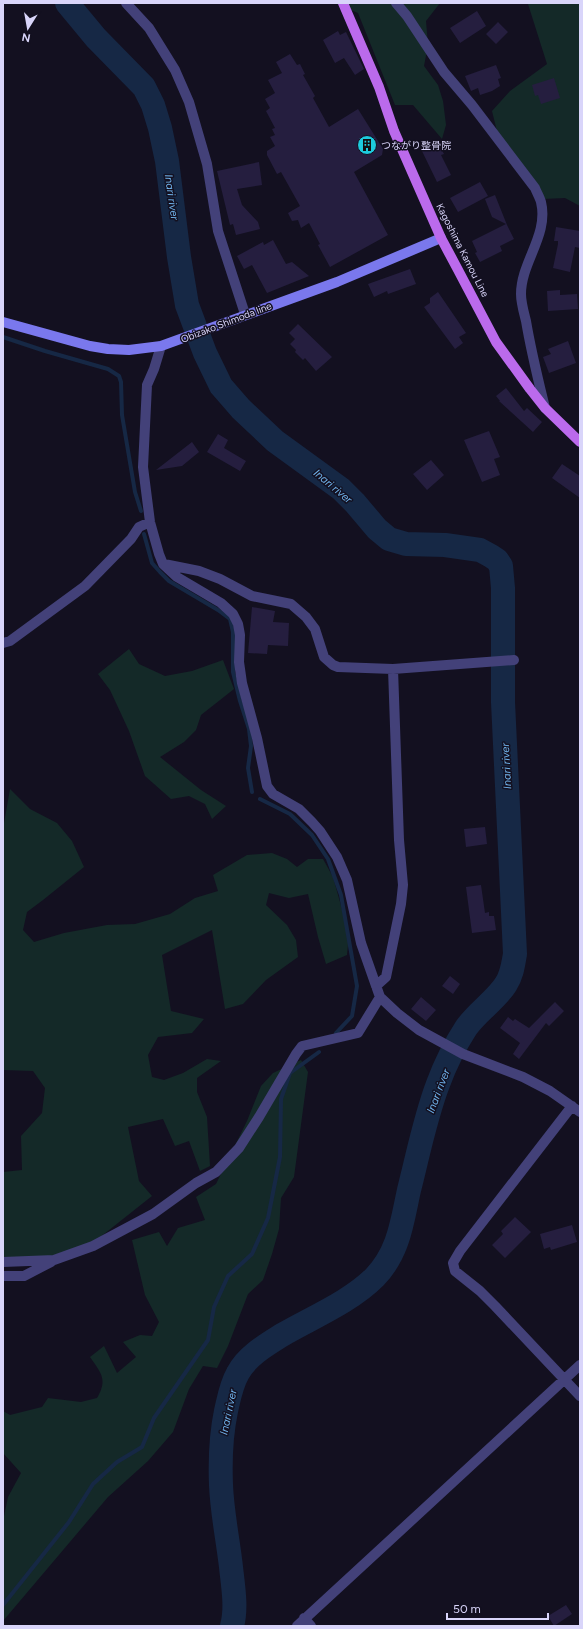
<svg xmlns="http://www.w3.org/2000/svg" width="583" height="1629" font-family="Figtree,'Noto Sans JP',sans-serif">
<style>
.green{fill:#142928}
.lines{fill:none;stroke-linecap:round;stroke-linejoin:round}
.stream{stroke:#162845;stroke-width:4}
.river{stroke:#162845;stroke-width:24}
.building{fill:#251e3f}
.minor{stroke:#434179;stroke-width:10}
.secondary{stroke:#7a78ed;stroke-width:10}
.primary{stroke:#bb6aec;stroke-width:10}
.labels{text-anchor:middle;stroke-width:3;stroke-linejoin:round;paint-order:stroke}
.poi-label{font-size:10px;fill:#d9d5fa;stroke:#131020;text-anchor:start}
.street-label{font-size:10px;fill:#d9d5fa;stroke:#131020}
.water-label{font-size:11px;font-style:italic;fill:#70b3ec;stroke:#131020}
</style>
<rect width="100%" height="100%" fill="#131020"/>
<!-- green -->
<path class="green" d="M334,3H440L426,21L428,45L424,66L438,85L443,101L446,125L442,139L413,105H395L358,13Z
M521,3H580V206L565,198L543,199L497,131L492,111L510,91L547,64L528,4Z
M129,649L139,664L165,676L192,671L223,660L234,689L201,715L196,730L184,742L160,757L201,790L226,806L212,819L205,804L189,796L171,799L145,776L129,731L110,690L98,674Z
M10,789L30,809L57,823L72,841L84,867L43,900L27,912L23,930L34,942L64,933L107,925L135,924L170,914L195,898L218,891L213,875L247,855L272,853L287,859L297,867L308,859H323L333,877L349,934L347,955L326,964L318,937L308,894L289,898L269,893L266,905L287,925L296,940L298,957L266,980L243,1004L225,1009L212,930L162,955L171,1011L204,1019L192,1033L158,1037L148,1055L152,1077L164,1080L183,1073L207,1059L221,1061L197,1078V1092L207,1117L210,1166L200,1171L189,1141L175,1146L163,1119L128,1127L139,1181L152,1196L94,1242L39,1260L3,1267V1172L22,1170L21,1136L42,1113L45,1088L33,1071L3,1070V829Z
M301,1060L308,1072L294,1177L281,1198L279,1229L272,1254L263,1280L248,1294L228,1346L217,1368L203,1366L189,1389L173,1432L148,1461L108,1497L3,1621V1521L8,1497L21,1473L3,1453V1411L10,1415L42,1407L48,1398L81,1402L97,1398C108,1379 101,1373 90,1357L104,1346L117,1373L136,1357L123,1342L140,1335L152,1336L159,1322L145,1295L132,1240L159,1232L167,1246L178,1228L205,1220L196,1197L216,1184L247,1121L261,1086L273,1073Z"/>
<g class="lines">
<!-- stream -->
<path class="stream" d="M3,337L45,351L108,369L119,376L121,382L122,415L135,492L141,511
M144,534L152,563L160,572L169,581L218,610L230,619L233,632V672L240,701L249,729L251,746L248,768L252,792
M260,799L290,814L312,835L328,859L341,895L357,986L352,1016L336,1033
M3,1605L69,1522L93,1484L117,1462L142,1447L154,1418L208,1340L214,1307L228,1276L252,1254L268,1218L280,1157L281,1099L290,1073L319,1052"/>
<!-- river -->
<path class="river" d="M67,3L96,38L144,87L153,105L160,128L167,161L179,257L187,305L205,353L221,386L241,409L275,441L341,489L355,503L377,529L389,539L406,544L445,545L480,550L491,556L497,560L501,566L503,588V702L515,954C513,965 512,975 506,984C497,999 477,1012 466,1028C455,1045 445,1065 438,1084C425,1118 418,1155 409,1190C402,1222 399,1252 375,1277C350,1302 313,1317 282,1335C266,1345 247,1356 238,1373C231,1385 229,1398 226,1411C221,1435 220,1460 221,1485C222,1512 228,1540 231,1567C233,1586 237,1608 232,1626"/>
</g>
<!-- building -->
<path class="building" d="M477,11L486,26L460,43L450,28Z
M498,22L508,32L496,44L486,34Z
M338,31L340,35L346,32L364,69L355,75L344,58L335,63L323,40Z
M290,54L297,65L300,64L305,74L303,75L315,96L313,98L329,127L358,109L383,149L382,155L354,172L388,235L330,267L318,245L320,244L309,223L301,228L298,220L292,221L288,213L300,206L281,172L277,174L267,155V151L275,146L270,137L275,135L272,129L275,128L266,111L270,108L265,99L275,93L268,80L282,73L276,62Z
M496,65L501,78L498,79L500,86L492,91L480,95L478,88L471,91L465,76Z
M554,78L560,98L541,104L538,95L535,96L532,85Z
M437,141L444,154L441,155L451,175L437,182L421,149Z
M259,162L262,185L237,189L242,205L258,222L260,229L236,235L233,224L230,225L217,171Z
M480,182L488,196L458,212L450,198Z
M495,195L507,225L514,239L500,246L502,251L480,262L475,253L477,252L472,241L506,224L492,217L485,199Z
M556,227L580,231V248L575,247L570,272L553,268L558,244V241H554Z
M273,240L286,264L292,262L309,276L267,293L252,265L244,269L237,256L263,242L264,245Z
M410,269L416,284L388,294L387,291L374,297L368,284Z
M560,290V295L577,294L578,309L548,311L547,291Z
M438,292L466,333L459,337L463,343L455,349L424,307L430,303V298Z
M298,324L332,357L316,371L305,358L303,360L295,352L296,350L290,344L295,339L289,333Z
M568,341L576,363L549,373L543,357L551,354L548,349Z
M506,388L524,411L527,408L542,422L533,432L499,401H500L496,396Z
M489,431L500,457L494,459L500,475L482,482L464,440Z
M218,434L228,440L224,448L246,461L240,471L207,452Z
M192,442L199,452L182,466L156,470Z
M431,460L444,475L427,490L413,474Z
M562,464L580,476V498L552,478Z
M252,607L275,611L273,622L289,623L288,646L268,645L267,654L248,653Z
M485,827L487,844L466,847L464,829Z
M481,885L485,913L489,912V916H494L496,930L472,933L466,887Z
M450,976L460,984L453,994L442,986Z
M421,997L436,1010L426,1021L411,1009Z
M555,1002L564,1011L549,1026L546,1023L519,1059L513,1054L520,1043L500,1028L508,1017L513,1021L515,1019L529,1028Z
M515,1217L531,1232L505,1258L492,1245L503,1234L501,1231Z
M572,1225L577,1242L551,1250L550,1247L544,1249L540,1234Z
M566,1605L572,1614L554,1626L548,1616Z"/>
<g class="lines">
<!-- minor -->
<path class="minor" d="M126,3L149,28L175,70L189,102L207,164L218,231L245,314
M396,3L407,16L444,72L472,105L535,188C537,193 540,198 541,202C549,235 521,262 521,294C521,303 524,313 526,321C531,351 538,379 545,408
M161,346L154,369L147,385L143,467L150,522L159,554L163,564L177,577L221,603L233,614L238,624L240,635L239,662L242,683L257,738L267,786L273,794L299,809L312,822L320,831L337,857L347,880L361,943L380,997L397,1013L419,1030L463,1054L523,1077L550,1091L580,1112
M164,564L199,571L220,579L252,596L291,604L306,617L315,629L324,657L333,665L338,667L393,669L514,660
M3,643L10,641L85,586L131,539L139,527L150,522
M376,986L386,977L401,904L403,885L399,840L393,669
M572,1106L460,1251L453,1263L455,1271L480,1291L495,1306L580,1396
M3,1262L54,1260L93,1246L153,1214L196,1183L216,1172L239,1148L259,1117L296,1054L302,1046L358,1033L380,997
M3,1276H24L51,1262
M304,1618L311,1626
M297,1626L580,1365"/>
<!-- secondary -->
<path class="secondary" d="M3,322L90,346L108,349L129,350L161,346L337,282L441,238"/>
<!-- primary -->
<path class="primary" d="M343,3L379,87L394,131L441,238L457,268L496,342L530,389L545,408L580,442"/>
</g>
<!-- icons -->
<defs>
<symbol id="building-disc" viewBox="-11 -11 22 22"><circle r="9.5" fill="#1dcbdd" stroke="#131020"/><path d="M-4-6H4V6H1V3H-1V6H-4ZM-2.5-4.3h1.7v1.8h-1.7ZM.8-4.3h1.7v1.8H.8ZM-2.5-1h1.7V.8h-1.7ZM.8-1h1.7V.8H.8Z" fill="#111"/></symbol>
</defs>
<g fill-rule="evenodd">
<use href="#building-disc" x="356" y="134" width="22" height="22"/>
</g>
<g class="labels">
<!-- poi labels -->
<g class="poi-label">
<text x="381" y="149">つながり整骨院</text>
</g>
<!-- street labels -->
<g class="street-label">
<text transform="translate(463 250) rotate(63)" y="4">Kagoshima Kamou Line</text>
<text transform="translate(226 322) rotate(-21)" y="4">Obizako Shimoda line</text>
</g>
<!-- water labels -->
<g class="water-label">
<text transform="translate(172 197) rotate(82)" y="4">Inari river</text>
<text transform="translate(333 486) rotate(40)" y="4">Inari river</text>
<text transform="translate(506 766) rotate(-93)" y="4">Inari river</text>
<text transform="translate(438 1091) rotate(-69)" y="4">Inari river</text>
<text transform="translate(228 1412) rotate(-78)" y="4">Inari river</text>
</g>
</g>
<!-- border -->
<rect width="583" height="1629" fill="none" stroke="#d9d5fa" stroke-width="8"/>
<!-- north arrow -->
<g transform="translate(28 28) rotate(191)" stroke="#131020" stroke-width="3" paint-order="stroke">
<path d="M0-3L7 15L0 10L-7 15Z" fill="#d9d5fa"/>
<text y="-6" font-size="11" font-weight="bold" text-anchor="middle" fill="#d9d5fa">N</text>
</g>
<!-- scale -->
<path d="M447 1613v6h101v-6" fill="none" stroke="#d9d5fa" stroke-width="2"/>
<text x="453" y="1613" font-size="12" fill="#d9d5fa" stroke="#131020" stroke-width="3" paint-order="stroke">50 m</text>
</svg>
